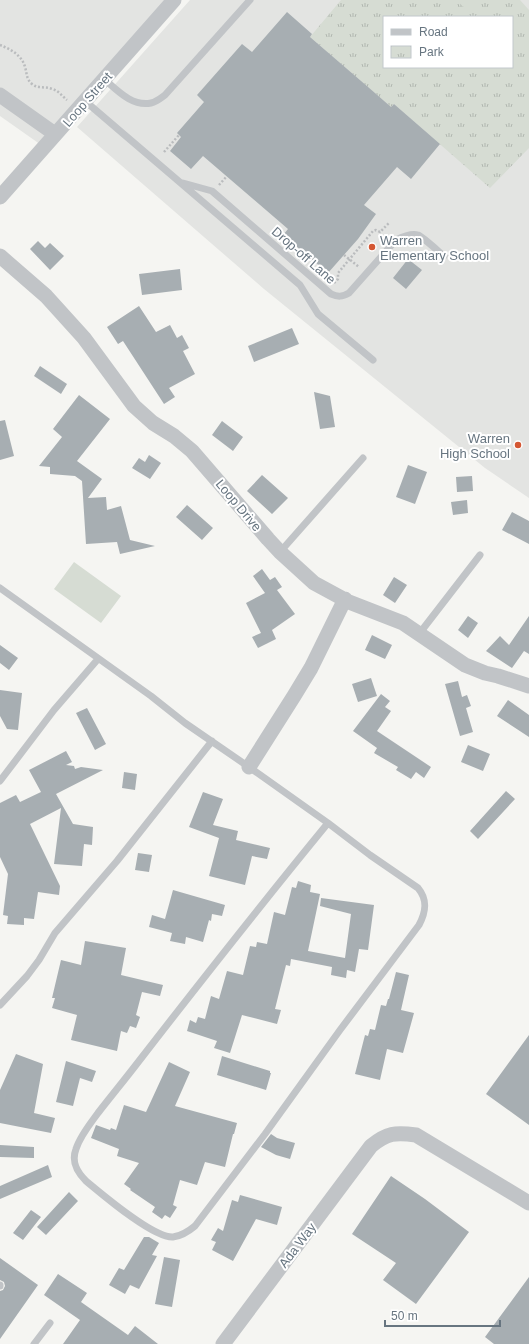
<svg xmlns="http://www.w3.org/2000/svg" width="529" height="1344" font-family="Arial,sans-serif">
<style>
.built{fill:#e3e4e2;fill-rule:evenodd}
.park{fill:url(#park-tufts);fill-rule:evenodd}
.pitch{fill:#d6dcd3}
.building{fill:#a7aeb2}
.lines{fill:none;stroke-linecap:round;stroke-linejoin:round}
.path{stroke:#babcbe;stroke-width:2.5;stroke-dasharray:2 2;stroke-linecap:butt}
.service{stroke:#c1c4c7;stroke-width:7}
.minor{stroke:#c1c4c7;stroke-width:15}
.poi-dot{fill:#d45733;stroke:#fff;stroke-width:1.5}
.labels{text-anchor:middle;stroke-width:4;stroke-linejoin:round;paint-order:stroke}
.street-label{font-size:13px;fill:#677580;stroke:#fff}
.poi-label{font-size:13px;fill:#677580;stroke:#fff;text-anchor:start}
</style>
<defs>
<pattern id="park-tufts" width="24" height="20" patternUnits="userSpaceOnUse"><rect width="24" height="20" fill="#d6dcd3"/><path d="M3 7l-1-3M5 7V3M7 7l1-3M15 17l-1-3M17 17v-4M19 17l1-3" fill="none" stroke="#b1b7b0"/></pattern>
</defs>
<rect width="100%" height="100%" fill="#f5f5f2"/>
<!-- built -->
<path class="built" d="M0,0H174L44,147L0,116Z
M190,0H529V498L485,468L264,289L77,127ZM384,17H512V67H384Z"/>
<!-- park -->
<path class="park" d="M341,0H520L529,10V148L490,188L394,104L391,107L310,37ZM384,17H512V67H384Z"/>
<!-- pitch -->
<path class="pitch" d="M456,0H479L468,11Z
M74,562L121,596L101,623L54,589Z"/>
<!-- building -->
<path class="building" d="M287,12L312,34L310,37L375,93L391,107L394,104L440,144L411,179L397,167L364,205L376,214L358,239L328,273L283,235L288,229L203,156L191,169L170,151L181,137L177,133L204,102L197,95L242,44L252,52Z
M38,241L45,248L50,243L64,256L50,270L30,249Z
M408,259L422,270L406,289L393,278Z
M180,269L182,290L142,295L139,274Z
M139,306L156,332L170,325L177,338L182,335L189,348L183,351L195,374L169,388L175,397L164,404L123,341L118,344L107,327Z
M292,328L299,344L254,362L248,346Z
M40,366L67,384L61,394L34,376Z
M314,392L330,396L335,427L320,429Z
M79,395L110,419L77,461L102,479L88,498L106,497L107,510L121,506L130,540L155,546L120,554L117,542L86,544L82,481L75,476L50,474V467L39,466L62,437L53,429Z
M5,420L14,456L0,460V421Z
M222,421L243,437L233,451L212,435Z
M149,455L161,463L150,479L132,468L139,458L145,462Z
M408,465L427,472L415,504L396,497Z
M262,475L288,498L272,514L247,491Z
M472,476L473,491L457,492L456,477Z
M467,500L468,513L453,515L451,502Z
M187,505L213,528L202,540L176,517Z
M512,512L529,521V544L502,530Z
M262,569L270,580L275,577L282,587L277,590L295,614L272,630L276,639L258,648L252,637L261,633L246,603L265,593L253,576Z
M394,577L407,585L395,603L383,595Z
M468,616L478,623L468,638L458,630Z
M529,616V654L524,651L512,668L486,651L500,636L509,645Z
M372,635L392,645L385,659L365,650Z
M0,645L18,658L9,670L0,663Z
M371,678L377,696L358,702L352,684Z
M458,681L462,697L467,695L471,706L466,708L473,732L460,736L445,684Z
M0,690L22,693L18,730L7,729L0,716Z
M381,694L390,701L385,707L391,711L377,731L431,767L424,778L416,772L411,779L396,770L398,767L374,753L377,748L353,731Z
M508,700L529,715V737L497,716Z
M87,708L106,744L95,750L76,713Z
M468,745L490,754L483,771L461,762Z
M66,751L72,762L66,765L74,766L75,769L81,767L103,770L56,794L73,824L93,827L92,845L84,844L82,866L54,864L61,808L30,824L60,886L59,895L38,892L34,919L24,918V925L7,924L8,916L3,915L8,874L0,857V803L16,795L20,802L41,792L29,770Z
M124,772L137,774L135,790L122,788Z
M506,791L515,799L478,839L470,831Z
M203,792L223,799L213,825L238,831L236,840L270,848L267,859L252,856L245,885L209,876L219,838L189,827Z
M138,853L152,855L149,872L135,870Z
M298,881L311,885L310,892L320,894L308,951L345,958L351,914L320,906L321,898L374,905L368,950L359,949L355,972L347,970L346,978L331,975L332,967L291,959L290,966L286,965L275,1009L281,1010L277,1024L242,1015L230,1053L214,1048L217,1041L187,1031L190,1020L196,1023L198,1017L205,1019L211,996L219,999L227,971L243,975L250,946L256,947L257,942L267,944L274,912L285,915L292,887L296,888Z
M173,890L225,905L222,916L212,914L211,921L209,920L203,942L186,937L185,944L170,941L172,933L149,927L152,915L165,919Z
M85,941L126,948L121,975L163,985L160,996L142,992L136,1015L140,1017L136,1028L130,1026L127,1033L121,1031L117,1051L71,1040L77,1015L52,1008L55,998H52L61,960L81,965Z
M396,972L409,975L401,1010L414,1013L403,1053L387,1049L380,1080L355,1074L365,1035L368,1036L370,1029L375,1030L381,1005L386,1006L388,999H389Z
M529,1035V1125L486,1094Z
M16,1054L43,1064L34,1113L55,1118L51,1133L0,1123V1090Z
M222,1056L270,1071V1073H271L266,1090L217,1075Z
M66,1061L96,1071L92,1082L80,1078L73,1106L56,1102Z
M169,1062L190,1072L175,1106L237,1123L234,1134H233L225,1167L205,1162L197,1185L180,1180L173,1205L177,1207L170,1218L165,1215L162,1219L152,1212L155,1207L130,1190L131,1189L124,1184L139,1163L117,1156L119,1149L91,1138L96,1125L110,1130L111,1128L116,1130L124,1105L146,1112Z
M271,1134L277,1138L295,1143L290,1159L276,1155L261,1147Z
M0,1145L34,1147V1158L0,1157Z
M48,1165L52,1177L0,1199V1186Z
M391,1176L425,1199L469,1232L416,1304L383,1280L396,1263L352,1234Z
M69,1192L78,1201L46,1235L37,1227Z
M240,1195L282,1207L277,1225L256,1219L233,1261L212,1250L216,1242L211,1240L218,1228L223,1231L232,1200L238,1202Z
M31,1210L41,1217L23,1240L13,1233Z
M144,1237H149L159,1243L152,1255L157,1256L139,1289L130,1285L125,1294L109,1285L119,1268L124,1270Z
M164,1257L180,1260L172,1307L155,1304Z
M0,1258L38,1285L0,1339V1291L3,1290L5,1286L4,1282L0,1280Z
M58,1274L87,1293L81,1302L128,1335L135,1326L158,1344H63L80,1320L44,1295Z
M529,1277V1344H494L485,1337Z"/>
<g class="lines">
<!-- path -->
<path class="path" d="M0,45C10,49 22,55 25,67C27,73 26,79 32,84C38,89 45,86 52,89C58,90 63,97 67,100
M164,152L179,135
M219,185L227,176
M344,255L359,267
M334,283L338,279V273L373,231L376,230L380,232L389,223"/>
<!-- service -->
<path class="service" d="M104,79C117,90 132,107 151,103C156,102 161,98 165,95L250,0
M85,101L300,285L318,314L373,360
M183,183L212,191L331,294C338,297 342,297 349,293L396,240C402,237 411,233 418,235C424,238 438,251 444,256
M280,552L363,458
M0,588L151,696L185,723L249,767L328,823
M419,634L480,555
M0,781L54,710L98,659
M328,823L370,855L418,888C428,900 426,912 419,925L340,1030L265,1134L195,1226C189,1231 182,1236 173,1237C153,1238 103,1195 86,1181C77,1172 71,1162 76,1149C80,1136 90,1124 98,1113C112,1095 126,1078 139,1061C201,981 264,901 328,823Z
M0,1005L27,976L39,960L55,933L117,861L212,741
M0,1286V1285
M34,1344L50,1323"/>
<!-- minor -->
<path class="minor" d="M0,95L55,134
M0,197L174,0
M0,256L46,296L84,338L134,406L153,423L174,436L192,451L268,539L280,552L314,583L349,602L403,623L465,665L485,673L498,676L529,686
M249,767L294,696L311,668L345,599
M223,1344L371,1146C387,1133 395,1132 416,1135L529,1203"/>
</g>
<!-- markers -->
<g class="poi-dot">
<circle cx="372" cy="247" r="4"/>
<circle cx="518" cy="445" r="4"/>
</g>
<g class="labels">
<!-- street labels -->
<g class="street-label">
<text transform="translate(87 99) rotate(-49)" y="5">Loop Street</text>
<text transform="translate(304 255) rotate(41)" y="5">Drop-off Lane</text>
<text transform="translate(239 505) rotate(50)" y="5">Loop Drive</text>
<text transform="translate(297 1245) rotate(-53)" y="5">Ada Way</text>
</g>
<!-- poi labels -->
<g class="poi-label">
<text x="380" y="245">Warren<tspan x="380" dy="15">Elementary School</tspan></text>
<text x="510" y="443" text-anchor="end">Warren<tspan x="510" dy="15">High School</tspan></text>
</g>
</g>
<!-- legend -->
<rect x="383" y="16" width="130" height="52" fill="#ffffff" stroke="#c2c8cc"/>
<rect x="391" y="29" width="20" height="6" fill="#c1c4c7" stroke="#c2c8cc"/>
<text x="419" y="36" font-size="12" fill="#677580">Road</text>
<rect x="391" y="46" width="20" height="12" fill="url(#park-tufts)" stroke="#c2c8cc"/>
<text x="419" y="56" font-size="12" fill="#677580">Park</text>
<!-- scale -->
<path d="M385 1320v6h115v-6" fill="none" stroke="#677580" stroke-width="2"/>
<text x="391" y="1320" font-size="12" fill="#677580" stroke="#ffffff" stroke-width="3" paint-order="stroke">50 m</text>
</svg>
